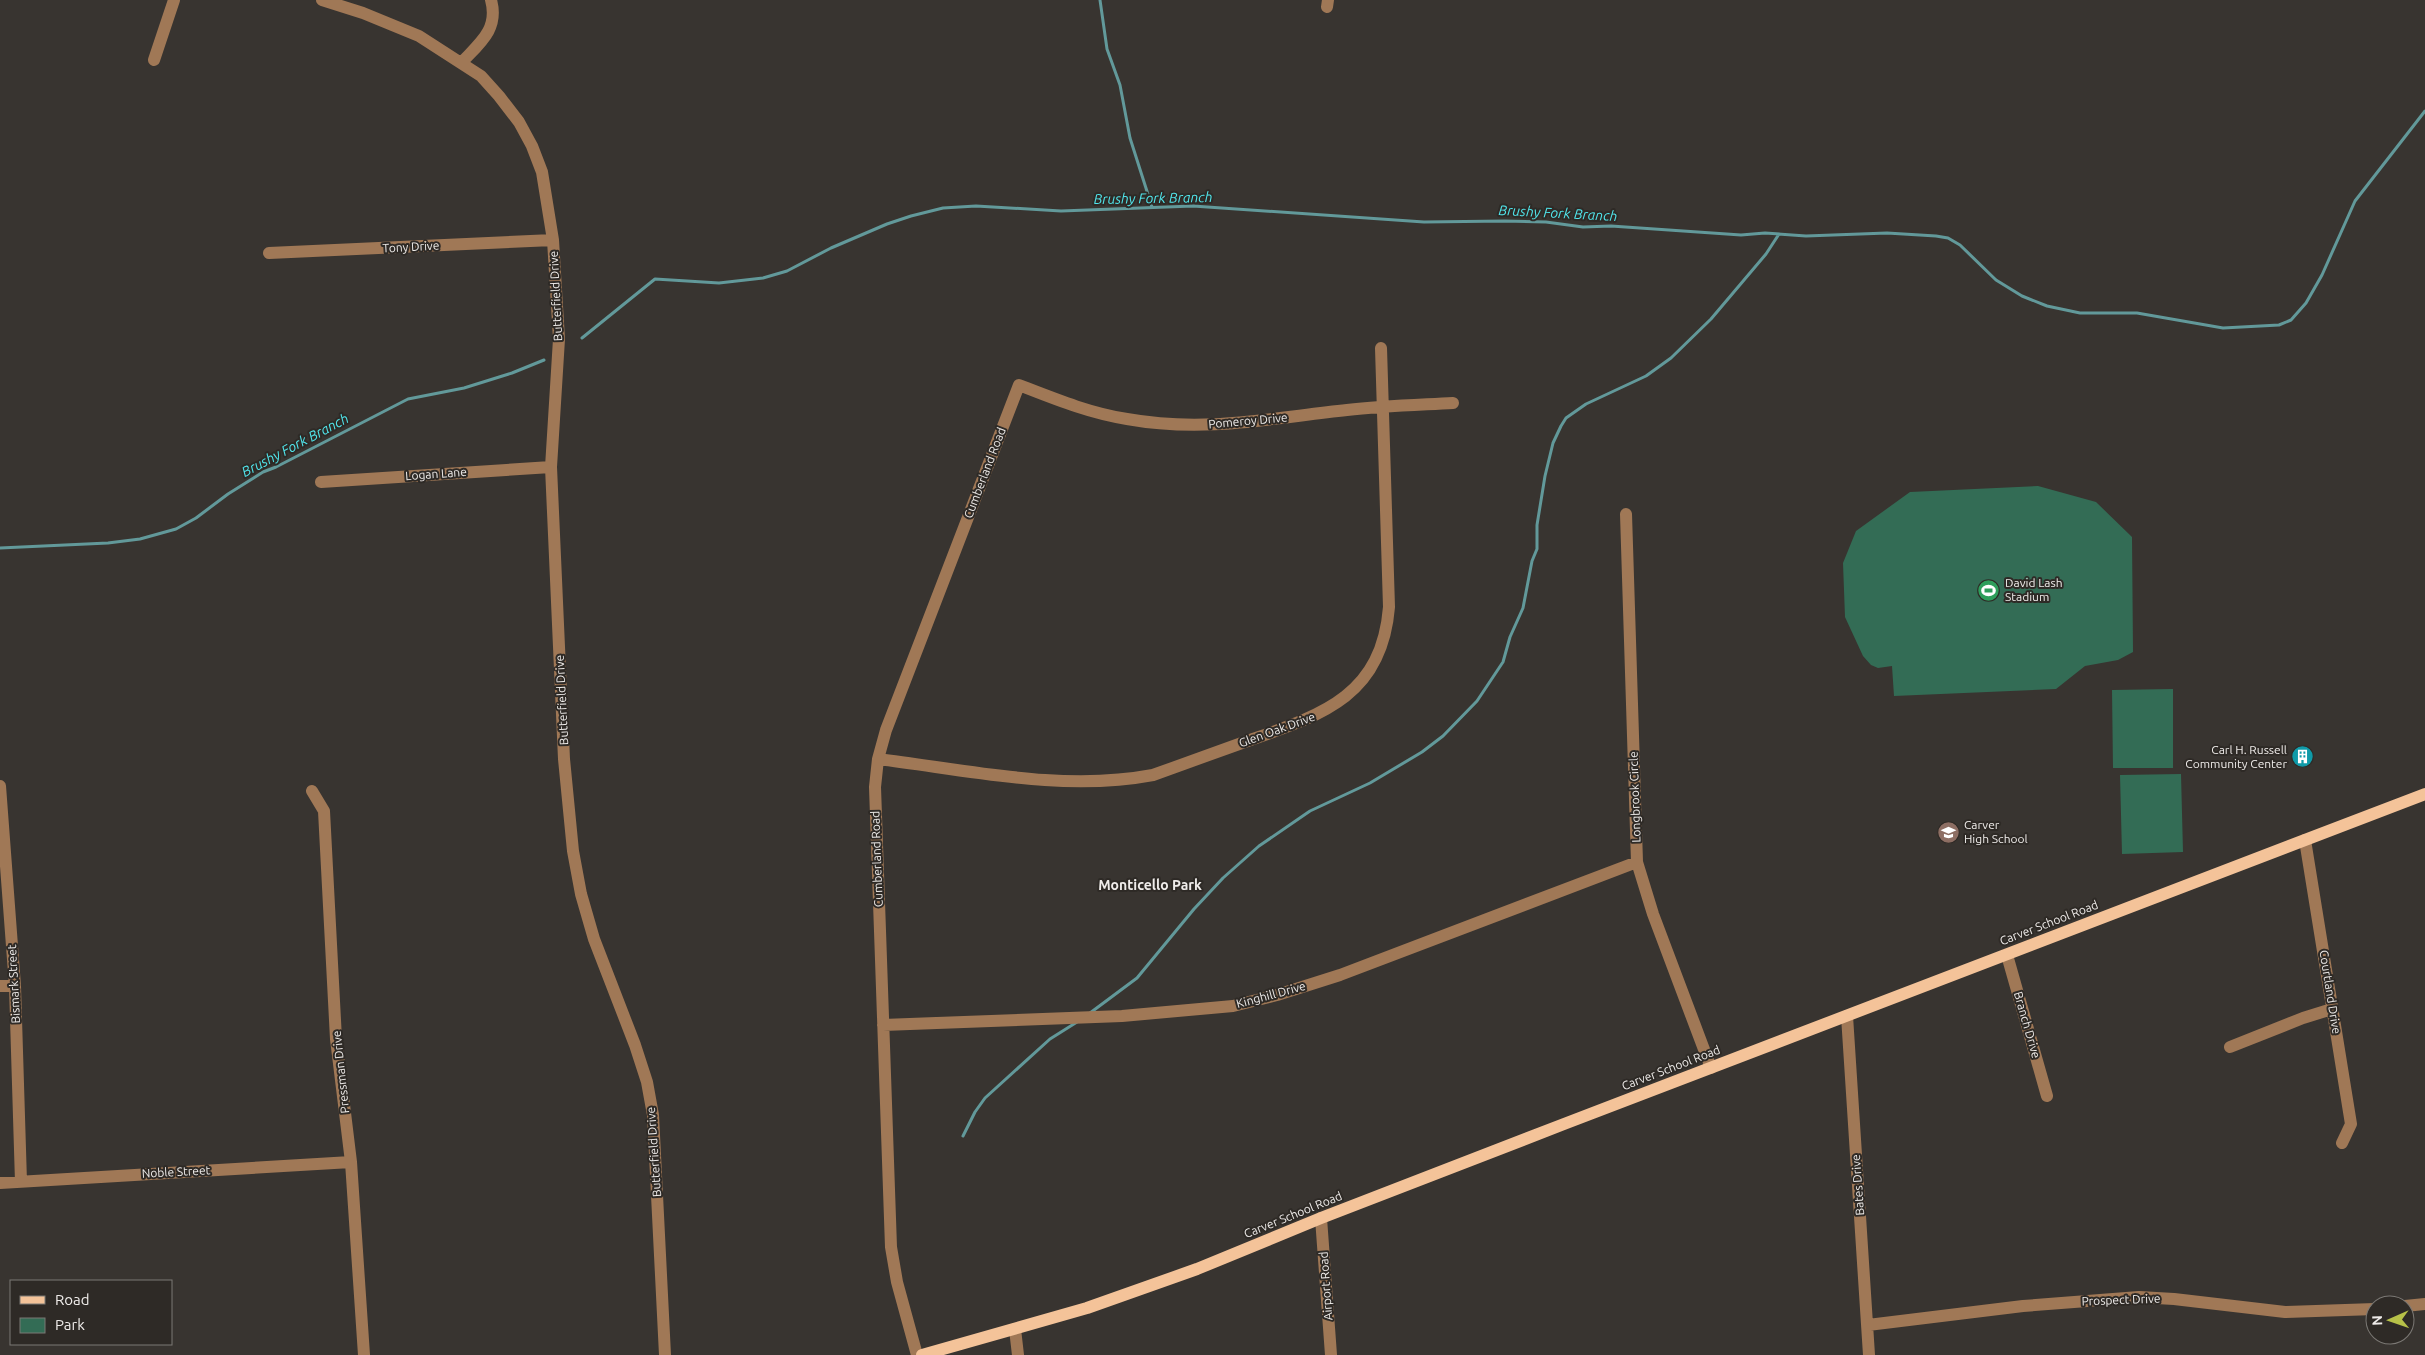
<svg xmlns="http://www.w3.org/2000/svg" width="2425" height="1355" font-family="Ubuntu,sans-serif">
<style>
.green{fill:#336c55}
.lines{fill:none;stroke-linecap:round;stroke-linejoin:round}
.stream{stroke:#62999a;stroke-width:3}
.minor{stroke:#a07856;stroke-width:12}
.major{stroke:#f4c399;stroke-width:12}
.labels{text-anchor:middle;stroke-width:4;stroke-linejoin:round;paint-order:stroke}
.street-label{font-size:12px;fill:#efecea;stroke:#2e2a26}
.poi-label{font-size:12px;fill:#efecea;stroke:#2e2a26;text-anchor:start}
.water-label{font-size:14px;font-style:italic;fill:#51e6ec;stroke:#2e2a26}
.neighbourhood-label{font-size:14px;font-weight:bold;fill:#efecea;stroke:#2e2a26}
</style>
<rect width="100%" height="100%" fill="#383430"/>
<!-- green -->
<path class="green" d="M2038,486L2096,502L2132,537L2133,652L2118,660L2085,666L2056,689L1894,696L1892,666L1878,668L1871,665L1863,656L1845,617L1843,563L1856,531L1910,492Z
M2173,689V768H2113L2112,690Z
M2181,774L2183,852L2122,854L2120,775Z"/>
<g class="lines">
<!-- stream -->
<path class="stream" d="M1100,0L1107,49L1120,85L1130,138L1152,207
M582,338L655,279L719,283L763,278L787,271L831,248L887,224L911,216L943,208L976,206L1061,211L1193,206L1424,222L1505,221L1546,222L1583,227L1611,226L1741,235L1765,233L1806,236L1887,233L1936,236L1948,238L1960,245L1996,280L2022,296L2047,306L2080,313H2137L2223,328L2279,325L2291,320L2306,303L2322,275L2355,201L2425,111
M0,548L108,543L140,539L176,529L196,518L228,494L263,472L276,467L408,399L464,388L512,373L544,360
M1090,1013L1137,978L1194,909L1223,878L1259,846L1310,811L1370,783L1422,752L1443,736L1477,701L1503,662L1510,637L1523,608L1532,561L1537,549V525L1545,476L1553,443L1561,426L1566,418L1586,404L1646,376L1671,358L1711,319L1766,254L1779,234
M963,1136L975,1112L985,1098L1050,1039L1077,1022"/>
<!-- minor -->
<path class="minor" d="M322,0L363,13L419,36L481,76L499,96L519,122L532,146L542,172L553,240L559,339L551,467L564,759L573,851L581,894L594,939L635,1045L647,1082L653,1115L665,1355
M1327,7L1328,0
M154,60L174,0
M462,62C480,43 499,29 491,0
M269,253L553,240
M321,482L551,467
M1626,514L1637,862L1653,914L1711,1068
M878,759C968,770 1063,792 1153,775C1187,763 1220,751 1253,739C1325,714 1382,694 1389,607L1381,348
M0,786L15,986L21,1182
M312,791L324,811L336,1039L351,1162L364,1355
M2305,840L2351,1124L2342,1143
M2007,955L2047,1096
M0,986H15
M1847,1016L1869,1355
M883,1025L1122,1016L1233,1006L1277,995L1340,975L1637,862
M2230,1047L2303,1018L2332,1009
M0,1183L351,1162
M1321,1218L1331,1355
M2405,1306L2425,1304
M1868,1325L2023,1306L2139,1297L2174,1299L2285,1312L2375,1309
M1015,1329L1018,1355
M917,1355L897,1282L891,1247L875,787L878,759L886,730L1019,385C1055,399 1089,413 1127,419C1205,433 1271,418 1347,410C1382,406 1417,405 1453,403"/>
<!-- major -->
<path class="major" d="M922,1355L1087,1308L1197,1269L1321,1218L1564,1124L2425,794"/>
</g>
<!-- icons -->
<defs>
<symbol id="stadium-disc" viewBox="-11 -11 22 22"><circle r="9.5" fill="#2e9e5b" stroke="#2e2a26"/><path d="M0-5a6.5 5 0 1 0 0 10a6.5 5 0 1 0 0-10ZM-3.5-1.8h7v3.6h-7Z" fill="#fff"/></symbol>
<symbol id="building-disc" viewBox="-11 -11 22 22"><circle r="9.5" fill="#0f9aa8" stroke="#2e2a26"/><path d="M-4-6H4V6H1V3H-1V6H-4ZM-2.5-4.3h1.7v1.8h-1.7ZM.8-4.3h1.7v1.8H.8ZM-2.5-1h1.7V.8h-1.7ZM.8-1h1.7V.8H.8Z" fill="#fff"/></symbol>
<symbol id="school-disc" viewBox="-11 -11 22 22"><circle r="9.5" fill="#8d6e63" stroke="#2e2a26"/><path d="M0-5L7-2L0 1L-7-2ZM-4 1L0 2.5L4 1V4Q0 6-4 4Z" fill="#fff"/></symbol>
</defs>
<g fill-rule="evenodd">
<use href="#stadium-disc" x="1976" y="578" width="25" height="25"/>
<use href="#building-disc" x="2290" y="744" width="25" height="25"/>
<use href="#school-disc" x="1936" y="820" width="25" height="25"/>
</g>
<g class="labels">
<!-- street labels -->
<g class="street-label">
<text transform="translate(411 247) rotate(-3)" y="4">Tony Drive</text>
<text transform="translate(556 296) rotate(-93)" y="4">Butterfield Drive</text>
<text transform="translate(1248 421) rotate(-5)" y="4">Pomeroy Drive</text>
<text transform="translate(985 473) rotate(-69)" y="4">Cumberland Road</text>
<text transform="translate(436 474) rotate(-4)" y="4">Logan Lane</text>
<text transform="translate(562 700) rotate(-93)" y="4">Butterfield Drive</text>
<text transform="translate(1277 730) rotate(-20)" y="4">Glen Oak Drive</text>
<text transform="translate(1635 797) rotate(-92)" y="4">Longbrook Circle</text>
<text transform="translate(877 859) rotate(-92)" y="4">Cumberland Road</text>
<text transform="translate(2049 923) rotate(-21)" y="4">Carver School Road</text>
<text transform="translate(14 984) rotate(-93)" y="4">Bismark Street</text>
<text transform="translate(2330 992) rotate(81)" y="4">Courtland Drive</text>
<text transform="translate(1271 995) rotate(-15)" y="4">Kinghill Drive</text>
<text transform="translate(2027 1025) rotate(74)" y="4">Branch Drive</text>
<text transform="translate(1671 1068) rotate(-21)" y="4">Carver School Road</text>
<text transform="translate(341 1072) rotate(-96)" y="4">Pressman Drive</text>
<text transform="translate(654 1152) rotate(-94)" y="4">Butterfield Drive</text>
<text transform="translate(176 1172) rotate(-3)" y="4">Noble Street</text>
<text transform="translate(1858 1185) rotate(-94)" y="4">Bates Drive</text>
<text transform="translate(1293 1215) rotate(-22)" y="4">Carver School Road</text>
<text transform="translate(1326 1286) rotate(-94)" y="4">Airport Road</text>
<text transform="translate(2121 1300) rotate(-2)" y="4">Prospect Drive</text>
</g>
<!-- poi labels -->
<g class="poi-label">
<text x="2005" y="587">David Lash<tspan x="2005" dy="14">Stadium</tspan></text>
<text x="2287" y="754" text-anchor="end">Carl H. Russell<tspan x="2287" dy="14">Community Center</tspan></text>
<text x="1964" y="829">Carver<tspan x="1964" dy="14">High School</tspan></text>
</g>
<!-- water labels -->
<g class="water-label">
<text transform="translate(1153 198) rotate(-1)" y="5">Brushy Fork Branch</text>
<text transform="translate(1558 213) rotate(3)" y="5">Brushy Fork Branch</text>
<text transform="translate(295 445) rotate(-28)" y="5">Brushy Fork Branch</text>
</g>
<!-- neighbourhood labels -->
<g class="neighbourhood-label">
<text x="1150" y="890">Monticello Park</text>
</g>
</g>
<!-- legend -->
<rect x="10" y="1280" width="162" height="65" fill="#2e2a26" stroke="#7b7874"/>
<rect x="20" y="1296" width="25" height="8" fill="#f4c399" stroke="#7b7874"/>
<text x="55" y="1305" font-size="15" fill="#efecea">Road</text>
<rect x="20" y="1318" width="25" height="15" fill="#336c55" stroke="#7b7874"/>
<text x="55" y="1330" font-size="15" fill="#efecea">Park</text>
<!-- north arrow -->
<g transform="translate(2390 1320) rotate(268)"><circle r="24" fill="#2e2a26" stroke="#7b7874"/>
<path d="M0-4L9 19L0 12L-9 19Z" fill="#b7c148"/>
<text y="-8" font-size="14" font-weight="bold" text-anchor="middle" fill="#efecea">N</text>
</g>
</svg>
